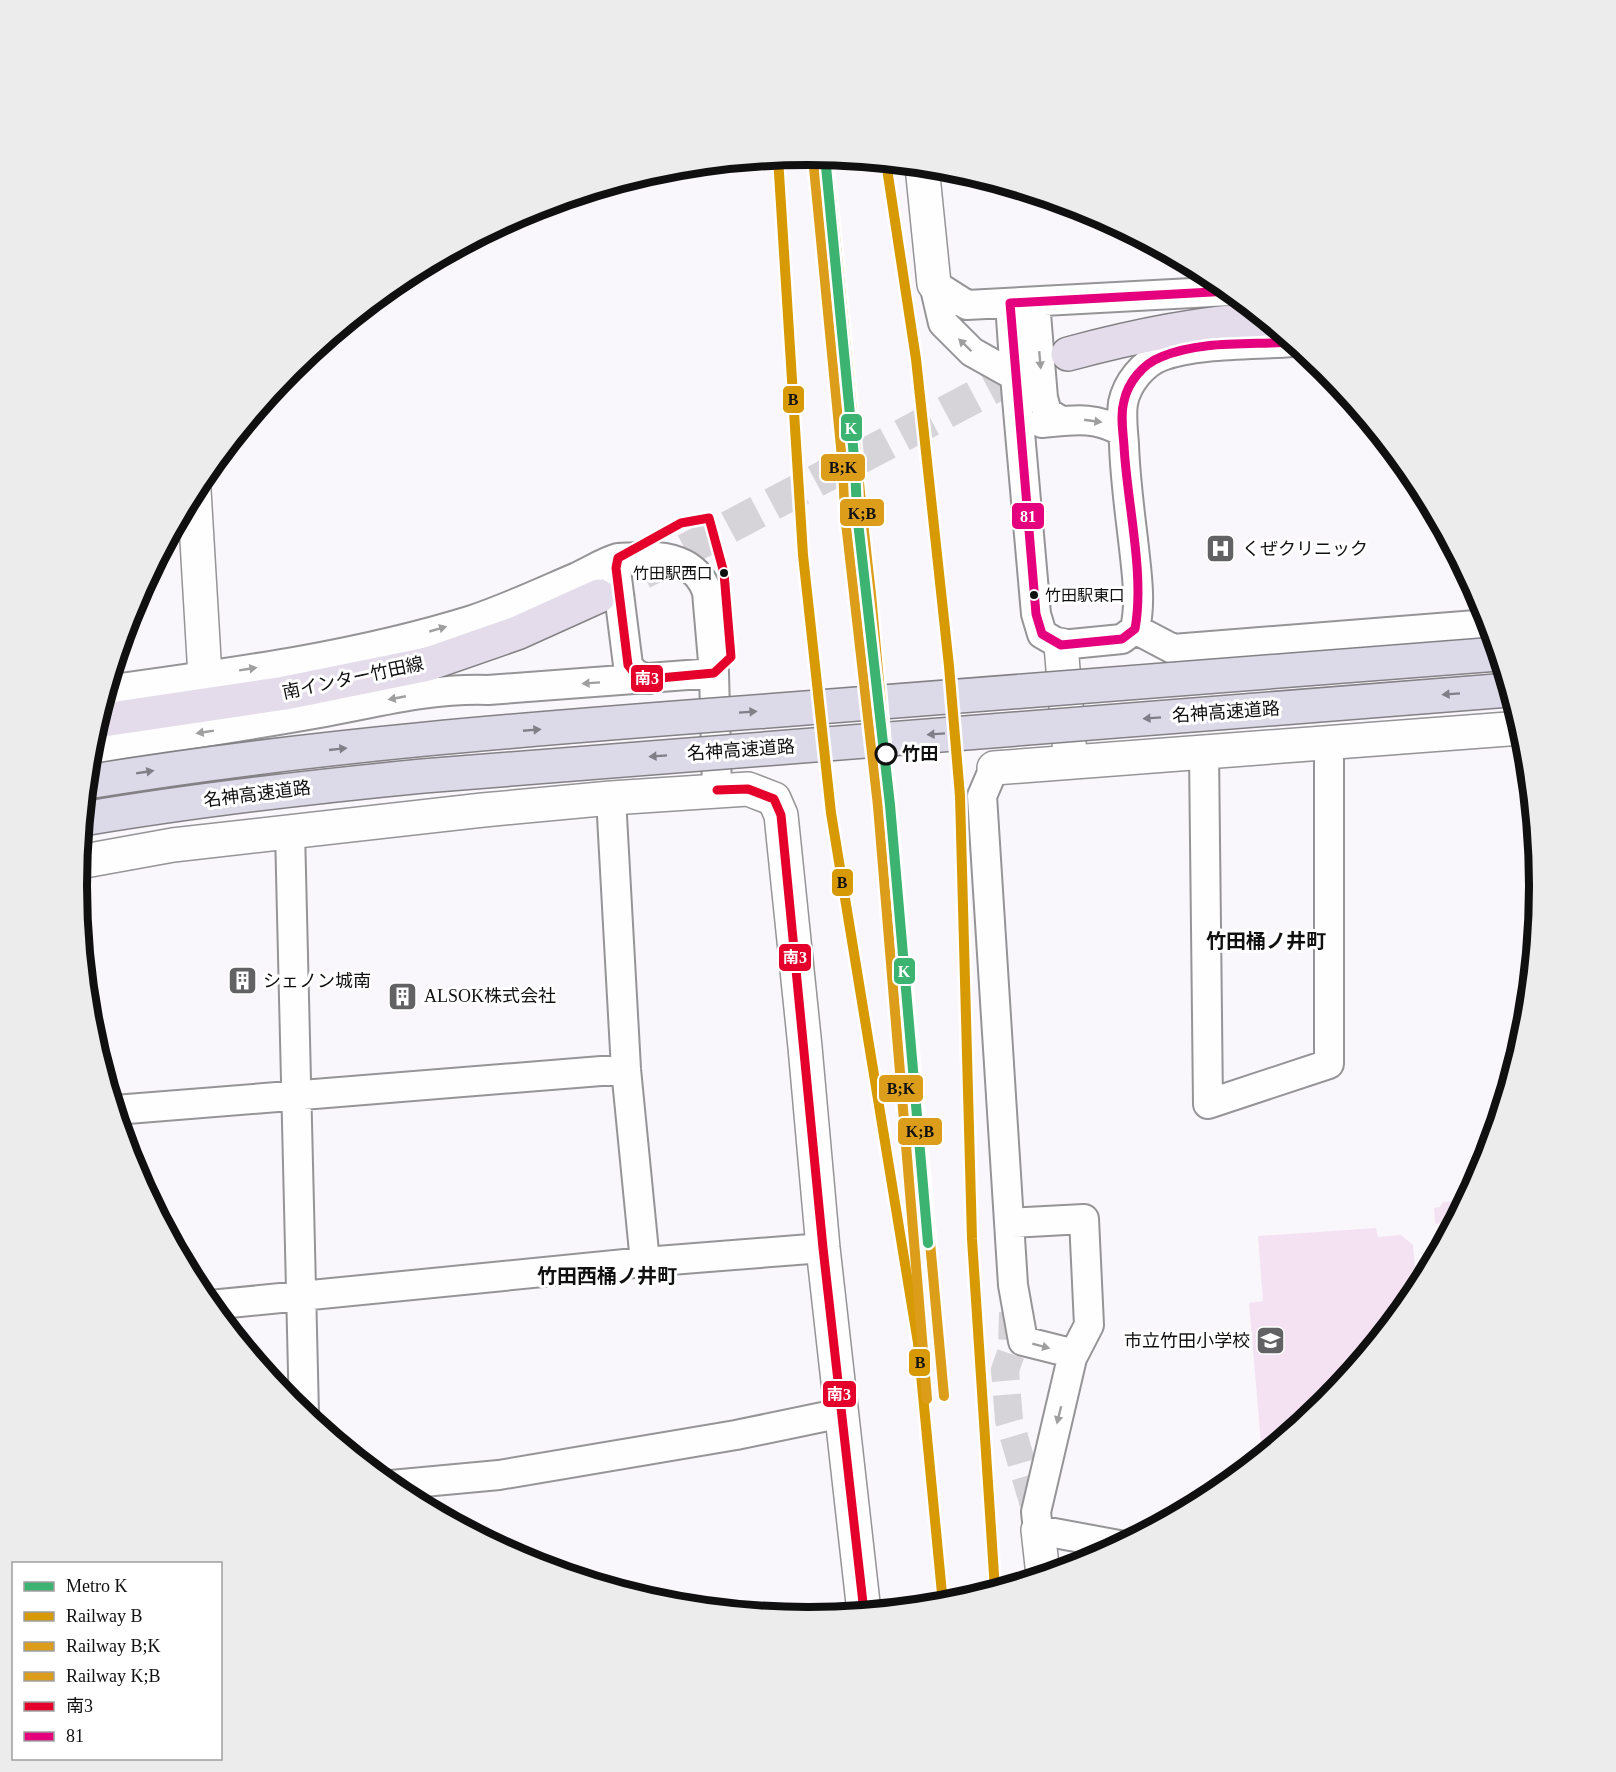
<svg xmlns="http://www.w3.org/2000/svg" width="1616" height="1772" font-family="'Times New Roman','Noto Sans JP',serif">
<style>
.pitch{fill:#f4e2f3}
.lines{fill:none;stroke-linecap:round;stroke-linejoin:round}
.minor-tunnel{stroke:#d7d4d9;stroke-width:28;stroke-dasharray:28 14;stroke-linecap:butt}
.primary-tunnel{stroke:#d7d4d9;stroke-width:33;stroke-dasharray:33 16;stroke-linecap:butt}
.minor-casing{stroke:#959496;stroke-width:32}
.tertiary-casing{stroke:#959496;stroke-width:36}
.primary-casing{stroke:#838184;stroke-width:36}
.minor{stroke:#fefeff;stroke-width:28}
.tertiary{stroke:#fefeff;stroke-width:33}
.primary{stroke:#e4dceb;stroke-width:33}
.motorway-bridge-casing{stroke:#838184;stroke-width:36;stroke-linecap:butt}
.motorway-bridge{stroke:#dcd9e8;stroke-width:33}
.bus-1-casing{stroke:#fff;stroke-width:14}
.bus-2-casing{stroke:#fff;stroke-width:14}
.bus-1{stroke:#e4002b;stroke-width:9}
.bus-2{stroke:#e5007d;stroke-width:9}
.rail-1-casing{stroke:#fff;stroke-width:15}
.rail-2-casing{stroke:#fff;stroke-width:15}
.rail-3-casing{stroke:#fff;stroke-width:15}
.rail-1{stroke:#d79a04;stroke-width:10}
.rail-2{stroke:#dc9e1a;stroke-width:10}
.rail-3{stroke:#dc9e1a;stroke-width:10}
.metro-1-casing{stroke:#fff;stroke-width:15}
.metro-1{stroke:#3cb371;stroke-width:10}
.oneway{fill:#9f9f9f}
.oneway2{fill:#807f87}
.bus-dot{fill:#101010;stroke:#fff;stroke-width:2}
.stop-dot{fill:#fff;stroke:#101010;stroke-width:3}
.labels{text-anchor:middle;stroke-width:6;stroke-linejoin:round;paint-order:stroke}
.bus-label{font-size:16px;fill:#101010;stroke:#fff;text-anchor:end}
.poi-label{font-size:18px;fill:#101010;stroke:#fff;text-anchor:start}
.street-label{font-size:18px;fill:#101010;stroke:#fff}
.stop-label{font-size:18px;font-weight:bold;fill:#101010;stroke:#fff;text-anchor:start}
.neighbourhood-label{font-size:20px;font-weight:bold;fill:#101010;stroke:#fff}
.rim{fill:none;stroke:#101010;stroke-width:8}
.line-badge{stroke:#fff;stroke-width:2}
.badge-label{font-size:16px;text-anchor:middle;font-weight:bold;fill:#fff}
.pale-badge-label{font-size:16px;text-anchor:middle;font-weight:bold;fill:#111}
</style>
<rect width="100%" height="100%" fill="#faf7fc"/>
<!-- pitch -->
<path class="pitch" d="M1455,1201V1204H1464L1454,1222L1435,1224L1434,1208L1440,1207L1443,1202Z
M1376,1228L1378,1237L1401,1235L1413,1245L1417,1291L1325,1403L1262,1455L1249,1303L1263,1301L1258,1236Z"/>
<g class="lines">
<!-- minor-tunnel -->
<path class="minor-tunnel" d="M1013,1312L1012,1350L1005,1370L1009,1420L1036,1512"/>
<!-- primary-tunnel -->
<path class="primary-tunnel" d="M599,596L997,385L1041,366"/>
<defs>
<path id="minor" d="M934,284L967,305L1230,291
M934,284L943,323L972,352L1015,376
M1035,302L1043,398L1047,412L1061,421
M1010,303L1015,376L1036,614L1042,634L1061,645L1122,639L1135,629C1141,602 1137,576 1134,548C1130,513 1125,479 1124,444C1123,431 1121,416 1123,403C1127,383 1143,363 1162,356C1197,343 1255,345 1293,342
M1042,423C1075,420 1093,416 1123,432
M618,558L616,568L617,578L628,665L635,674L649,679
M1135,629L1173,649L1489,624
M107,690C229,673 353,657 472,620C508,608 542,592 577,577C590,571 604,562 618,558C624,557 631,558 636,557C665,555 697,560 707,592L714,673L717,790
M90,750C168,738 247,726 325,712C379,702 432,688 488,690L714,673
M1204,752L1208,1104L1329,1064V743
M994,768L982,796L1013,1285L1023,1341L1063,1351L1072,1358
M611,798L626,1069L645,1262
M290,831L304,1414
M115,1110L626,1069
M1009,1223L1084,1219L1089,1325L1072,1358L1036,1512L1038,1530L1119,1545
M210,1305L645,1262L823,1248
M391,1485L499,1475L736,1435L842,1413"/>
<path id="tertiary" d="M922,166L934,284
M194,490L205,676
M1061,645L1070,754
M994,768L1521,728
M79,862L173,845L483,810L611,798L748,789L774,799L781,815L805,1047L823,1248L864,1612
M1038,1530L1043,1575"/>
<path id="primary" d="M1068,354C1134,336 1197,323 1265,319
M97,721L285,693L428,664L517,633L599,596"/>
</defs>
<!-- minor casing -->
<use href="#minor" class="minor-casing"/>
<!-- tertiary casing -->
<use href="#tertiary" class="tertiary-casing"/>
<!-- primary casing -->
<use href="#primary" class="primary-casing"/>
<!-- minor -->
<use href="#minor" class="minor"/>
<!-- tertiary -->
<use href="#tertiary" class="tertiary"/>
<!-- primary -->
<use href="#primary" class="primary"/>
<defs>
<path id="motorway-bridge" d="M87,782C312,745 540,728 767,711C1011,692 1255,673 1498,654
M83,819C196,800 309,787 423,776L1509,690"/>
</defs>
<!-- motorway-bridge casing -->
<use href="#motorway-bridge" class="motorway-bridge-casing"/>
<!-- motorway-bridge -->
<use href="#motorway-bridge" class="motorway-bridge"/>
<defs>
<path id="bus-1" d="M709,518L724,573L731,657L714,673L649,679L635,674L628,665L616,568L618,558L681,523Z
M717,790L748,789L774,799L781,815L823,1248L864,1612"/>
<path id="bus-2" d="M1010,303L1036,614L1042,634L1061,645L1122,639L1135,629C1145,574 1127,503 1124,446C1123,431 1120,415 1124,401C1128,382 1143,364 1161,357C1201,340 1250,345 1293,342
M1010,303L1230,291"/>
</defs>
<!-- bus-1 casing -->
<use href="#bus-1" class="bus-1-casing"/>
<!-- bus-2 casing -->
<use href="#bus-2" class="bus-2-casing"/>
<!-- bus-1 -->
<use href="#bus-1" class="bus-1"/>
<!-- bus-2 -->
<use href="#bus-2" class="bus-2"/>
<defs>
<path id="rail-1" d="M778,157L803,555L831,813L918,1343L943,1604
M886,162L916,359L949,666L960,796L972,1239L995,1590"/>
<path id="rail-2" d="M813,157L843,468L845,514L878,806L927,1399"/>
<path id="rail-3" d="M827,159C843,304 854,449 871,594L944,1396"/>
</defs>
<!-- rail-1 casing -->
<use href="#rail-1" class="rail-1-casing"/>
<!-- rail-2 casing -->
<use href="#rail-2" class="rail-2-casing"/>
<!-- rail-3 casing -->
<use href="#rail-3" class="rail-3-casing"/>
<!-- rail-1 -->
<use href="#rail-1" class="rail-1"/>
<!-- rail-2 -->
<use href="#rail-2" class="rail-2"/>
<!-- rail-3 -->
<use href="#rail-3" class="rail-3"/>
<defs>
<path id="metro-1" d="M825,156L855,467L857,513L890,805L928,1243"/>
</defs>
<!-- metro-1 casing -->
<use href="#metro-1" class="metro-1-casing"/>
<!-- metro-1 -->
<use href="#metro-1" class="metro-1"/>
</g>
<!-- one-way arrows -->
<defs><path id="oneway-solid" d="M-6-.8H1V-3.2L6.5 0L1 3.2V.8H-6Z" transform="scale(1.5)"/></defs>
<g class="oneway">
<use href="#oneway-solid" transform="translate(965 345) rotate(-136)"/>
<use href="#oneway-solid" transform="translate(1040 360) rotate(85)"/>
<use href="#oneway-solid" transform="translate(1093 421) rotate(8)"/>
<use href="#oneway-solid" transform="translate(438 629) rotate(-16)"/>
<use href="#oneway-solid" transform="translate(248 669) rotate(-9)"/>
<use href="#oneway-solid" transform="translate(591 683) rotate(176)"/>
<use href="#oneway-solid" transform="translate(397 698) rotate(169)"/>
<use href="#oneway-solid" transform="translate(205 732) rotate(171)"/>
<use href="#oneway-solid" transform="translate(1041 1346) rotate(15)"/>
<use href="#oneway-solid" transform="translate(1059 1415) rotate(104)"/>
</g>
<g class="oneway2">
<use href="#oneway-solid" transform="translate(1451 694) rotate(176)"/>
<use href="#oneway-solid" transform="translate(748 712) rotate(-4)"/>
<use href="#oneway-solid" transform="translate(1152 718) rotate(176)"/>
<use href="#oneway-solid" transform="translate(532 730) rotate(-5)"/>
<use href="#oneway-solid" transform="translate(936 734) rotate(176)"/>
<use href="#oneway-solid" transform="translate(338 749) rotate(-6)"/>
<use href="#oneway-solid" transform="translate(658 756) rotate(176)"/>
<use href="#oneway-solid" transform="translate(145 772) rotate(-9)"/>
</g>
<!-- icons -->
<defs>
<symbol id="hospital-square" viewBox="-11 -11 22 22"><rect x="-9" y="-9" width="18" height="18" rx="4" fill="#626163" stroke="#fff"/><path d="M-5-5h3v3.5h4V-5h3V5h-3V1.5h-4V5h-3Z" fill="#fff"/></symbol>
<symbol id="building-square" viewBox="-11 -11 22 22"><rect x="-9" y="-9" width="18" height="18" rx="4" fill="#626163" stroke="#fff"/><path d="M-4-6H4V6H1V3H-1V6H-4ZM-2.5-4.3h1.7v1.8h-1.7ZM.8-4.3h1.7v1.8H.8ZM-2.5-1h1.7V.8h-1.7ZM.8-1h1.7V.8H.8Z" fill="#fff"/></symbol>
<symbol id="school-square" viewBox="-11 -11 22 22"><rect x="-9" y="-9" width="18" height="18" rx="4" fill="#626163" stroke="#fff"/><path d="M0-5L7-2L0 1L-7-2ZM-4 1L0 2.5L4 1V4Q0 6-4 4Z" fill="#fff"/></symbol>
</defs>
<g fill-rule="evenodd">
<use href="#hospital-square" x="1204" y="532" width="33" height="33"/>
<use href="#building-square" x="226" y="964" width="33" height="33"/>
<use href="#building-square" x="386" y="980" width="33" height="33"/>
<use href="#school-square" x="1254" y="1324" width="33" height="33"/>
</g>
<!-- markers -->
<g class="bus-dot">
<circle cx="724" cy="573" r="5"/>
<circle cx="1034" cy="595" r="5"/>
</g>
<circle class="stop-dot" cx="886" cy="754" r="10"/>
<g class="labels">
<!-- bus labels -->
<g class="bus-label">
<text x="713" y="579">竹田駅西口</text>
<text x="1045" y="601" text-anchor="start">竹田駅東口</text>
</g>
<!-- poi labels -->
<g class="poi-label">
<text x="1242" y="555">くぜクリニック</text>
<text x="263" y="987">シェノン城南</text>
<text x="424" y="1002">ALSOK株式会社</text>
<text x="1250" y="1347" text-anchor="end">市立竹田小学校</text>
</g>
<!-- street labels -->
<g class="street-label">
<text transform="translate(353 678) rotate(-12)" y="6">南インター竹田線</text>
<text transform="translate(1226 712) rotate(-4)" y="6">名神高速道路</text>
<text transform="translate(741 750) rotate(-4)" y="6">名神高速道路</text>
<text transform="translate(257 794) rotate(-7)" y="6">名神高速道路</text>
</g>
<!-- stop labels -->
<g class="stop-label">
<text x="902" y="760">竹田</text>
</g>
<!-- neighbourhood labels -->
<g class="neighbourhood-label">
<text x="1266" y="948">竹田桶ノ井町</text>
<text x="607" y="1283">竹田西桶ノ井町</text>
</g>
</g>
<!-- crop -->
<path d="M0 0H1616V1772H0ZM87 886a721 721 0 1 1 1442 0a721 721 0 1 1-1442 0Z" fill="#ececec" fill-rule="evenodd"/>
<path class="rim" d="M87 886a721 721 0 1 1 1442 0a721 721 0 1 1-1442 0Z"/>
<g class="line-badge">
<rect x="782" y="385" width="23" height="29" rx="6" fill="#d79a04"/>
<rect x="840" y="413" width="23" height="29" rx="6" fill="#3cb371"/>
<rect x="820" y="453" width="46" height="29" rx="6" fill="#dc9e1a"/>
<rect x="839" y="498" width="46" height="29" rx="6" fill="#dc9e1a"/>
<rect x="1011" y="502" width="34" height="28" rx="6" fill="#e5007d"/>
<rect x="630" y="664" width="34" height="29" rx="6" fill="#e4002b"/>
<rect x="831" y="868" width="23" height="29" rx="6" fill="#d79a04"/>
<rect x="778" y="943" width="34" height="29" rx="6" fill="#e4002b"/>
<rect x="893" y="957" width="23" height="28" rx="6" fill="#3cb371"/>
<rect x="878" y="1074" width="46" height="29" rx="6" fill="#dc9e1a"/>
<rect x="897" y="1117" width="46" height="29" rx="6" fill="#dc9e1a"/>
<rect x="908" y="1348" width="23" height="29" rx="6" fill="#d79a04"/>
<rect x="822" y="1380" width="35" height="28" rx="6" fill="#e4002b"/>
</g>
<g class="badge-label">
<text x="851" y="434">K</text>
<text x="1028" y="522">81</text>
<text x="647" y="684">南3</text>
<text x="795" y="963">南3</text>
<text x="904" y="977">K</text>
<text x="839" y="1400">南3</text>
</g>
<g class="pale-badge-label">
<text x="793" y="405">B</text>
<text x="843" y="473">B;K</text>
<text x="862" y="519">K;B</text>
<text x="842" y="888">B</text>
<text x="901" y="1094">B;K</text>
<text x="920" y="1137">K;B</text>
<text x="920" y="1368">B</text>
</g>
<!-- legend -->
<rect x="12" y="1562" width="210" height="198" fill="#ffffff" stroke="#9f9f9f" stroke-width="1.5"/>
<rect x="24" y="1582" width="30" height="9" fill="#3cb371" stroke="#9f9f9f" stroke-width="1.5"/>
<text x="66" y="1592" font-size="18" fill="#101010">Metro K</text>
<rect x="24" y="1612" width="30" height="9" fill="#d79a04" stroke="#9f9f9f" stroke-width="1.5"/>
<text x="66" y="1622" font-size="18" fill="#101010">Railway B</text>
<rect x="24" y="1642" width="30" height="9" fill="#dc9e1a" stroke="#9f9f9f" stroke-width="1.5"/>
<text x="66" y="1652" font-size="18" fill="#101010">Railway B;K</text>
<rect x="24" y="1672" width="30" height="9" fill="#dc9e1a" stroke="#9f9f9f" stroke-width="1.5"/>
<text x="66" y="1682" font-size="18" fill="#101010">Railway K;B</text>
<rect x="24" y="1702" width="30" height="9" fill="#e4002b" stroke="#9f9f9f" stroke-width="1.5"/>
<text x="66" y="1712" font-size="18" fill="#101010">南3</text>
<rect x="24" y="1732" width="30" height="9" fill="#e5007d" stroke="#9f9f9f" stroke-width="1.5"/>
<text x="66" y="1742" font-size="18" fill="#101010">81</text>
</svg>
